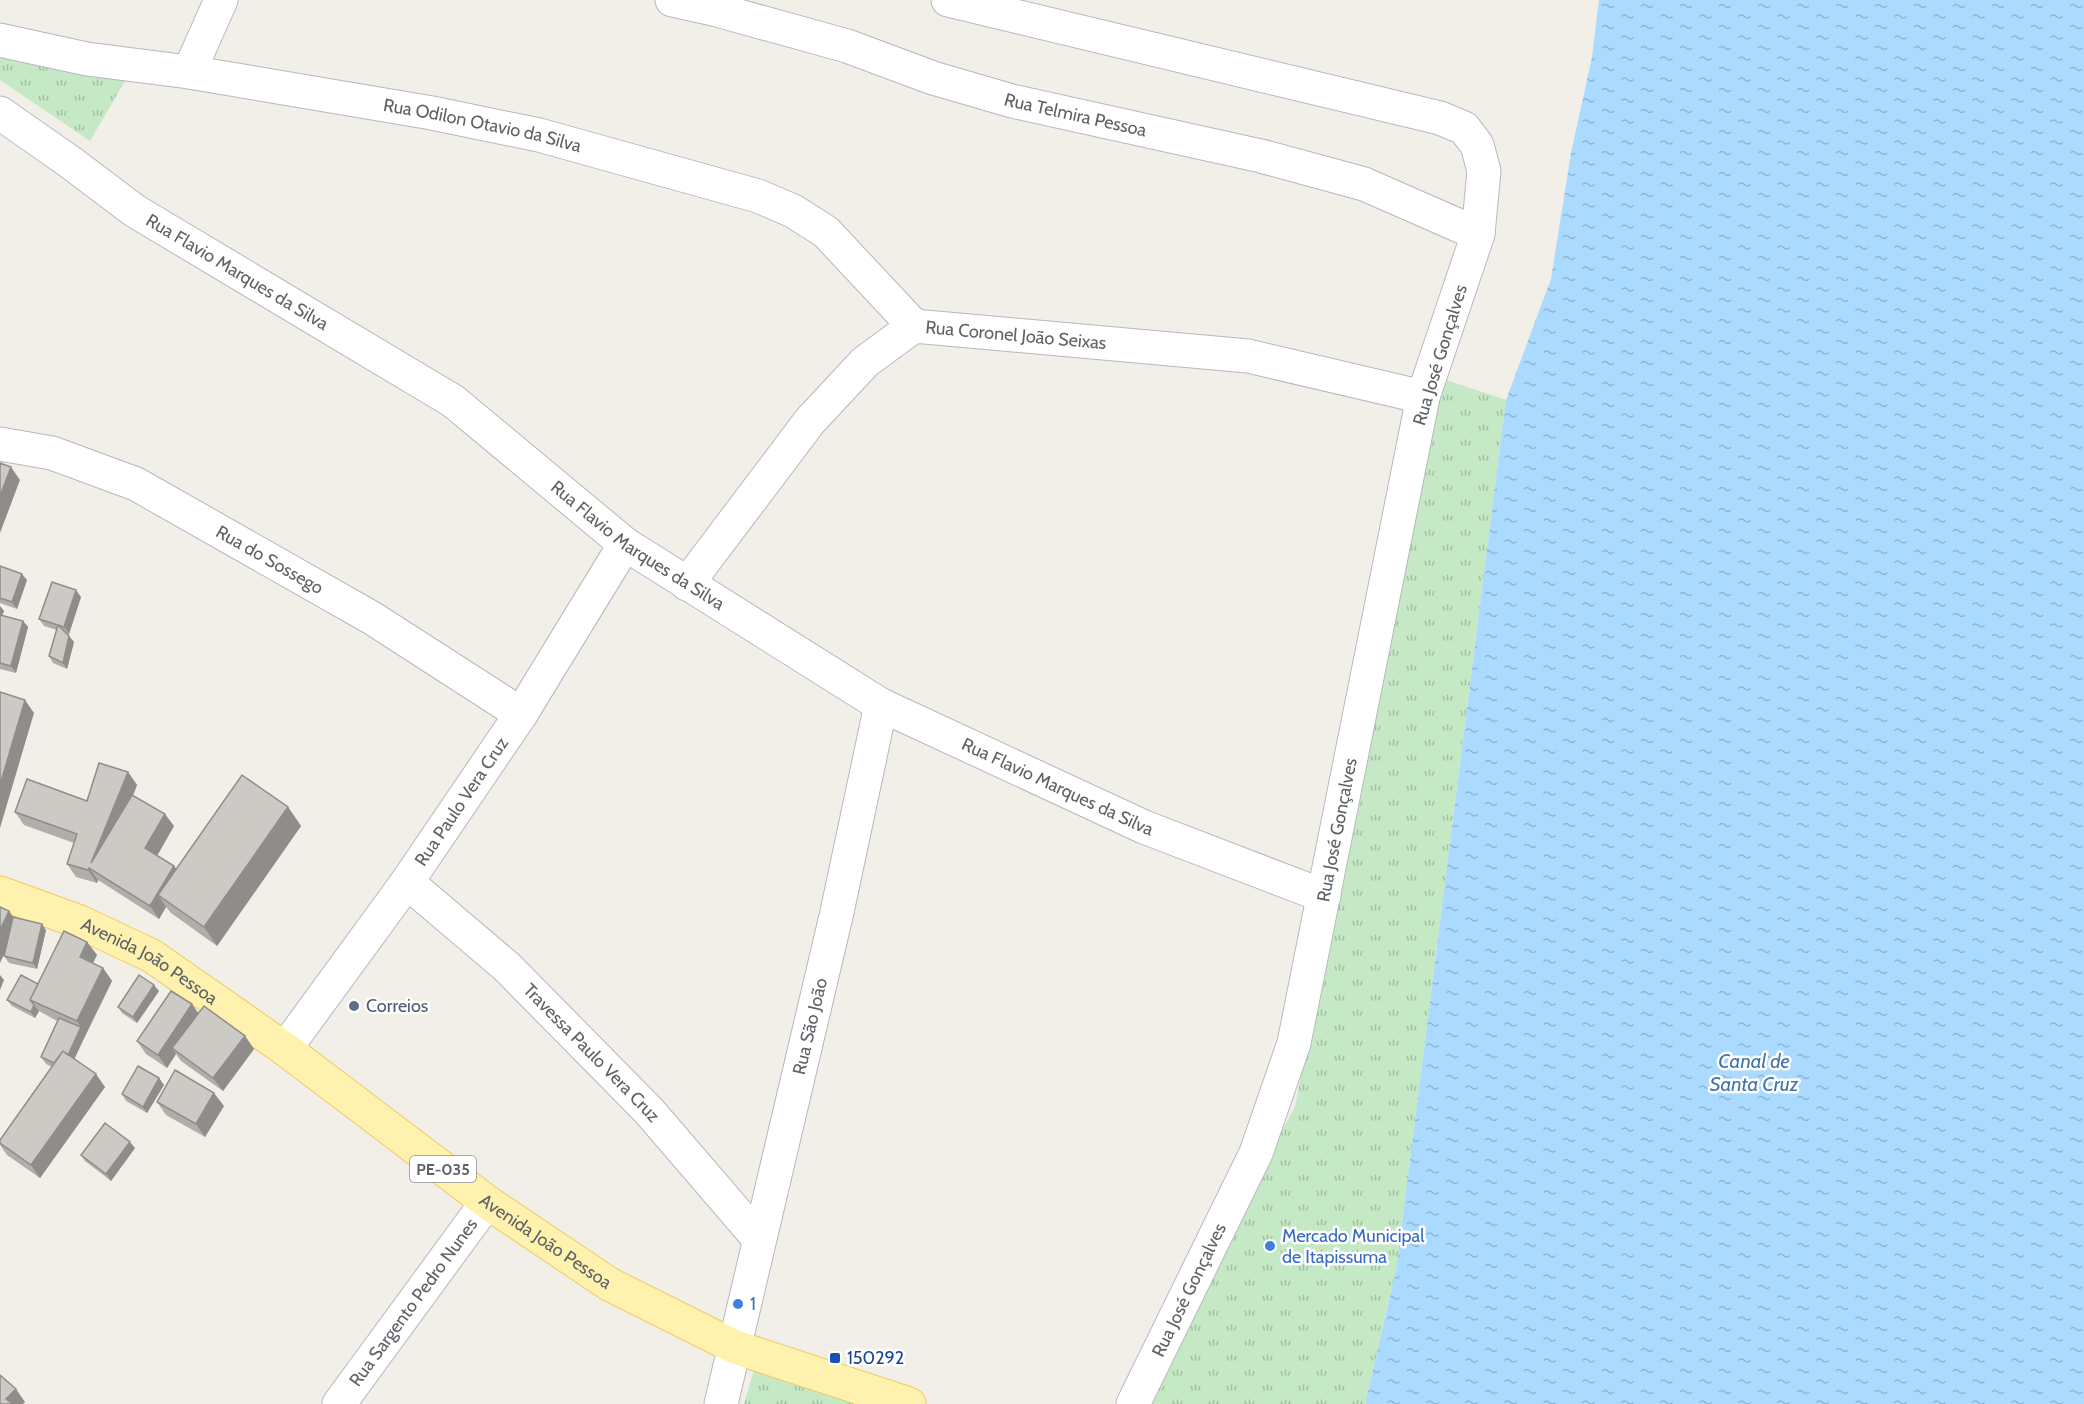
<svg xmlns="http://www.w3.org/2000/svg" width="2084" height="1404" font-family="Cabin,sans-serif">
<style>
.grass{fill:url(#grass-tufts)}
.water{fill:url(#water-ripples)}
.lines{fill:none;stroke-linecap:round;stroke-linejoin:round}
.street-casing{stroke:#b5b8bc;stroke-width:35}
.secondary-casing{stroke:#b6babf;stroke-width:35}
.primary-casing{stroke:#f2c960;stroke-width:35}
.street{stroke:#fff;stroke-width:33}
.secondary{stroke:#fff;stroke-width:33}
.primary{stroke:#fff2af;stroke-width:33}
.wall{fill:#afaea9}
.shaded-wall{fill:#8f8d8a}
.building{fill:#cccac5;stroke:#8f8d8a;stroke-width:1.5}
.service-dot{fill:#5c6f8a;stroke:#fff;stroke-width:2}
.shop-dot{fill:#3f7fe0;stroke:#fff;stroke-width:2}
.transit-dot{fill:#1a4fb4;stroke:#fff;stroke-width:2}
.labels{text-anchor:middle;stroke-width:5;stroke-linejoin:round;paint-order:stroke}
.shield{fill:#fff;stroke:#8f9295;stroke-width:1.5}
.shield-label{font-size:16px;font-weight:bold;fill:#5f6368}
.street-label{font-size:18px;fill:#5f6368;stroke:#fff}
.service-label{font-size:18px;fill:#4e5e75;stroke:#fff;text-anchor:start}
.shop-label{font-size:18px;fill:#366cbe;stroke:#fff;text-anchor:start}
.transit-label{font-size:18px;fill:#164399;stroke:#fff;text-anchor:start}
.water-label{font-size:20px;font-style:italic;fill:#4174aa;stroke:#fff}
</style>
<defs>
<pattern id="grass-tufts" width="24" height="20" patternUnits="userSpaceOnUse" patternTransform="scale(1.5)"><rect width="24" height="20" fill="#c5e8c5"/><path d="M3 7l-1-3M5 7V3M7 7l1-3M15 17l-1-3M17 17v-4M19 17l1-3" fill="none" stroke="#a3c0a4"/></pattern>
<pattern id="water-ripples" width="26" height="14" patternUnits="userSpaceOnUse" patternTransform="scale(1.5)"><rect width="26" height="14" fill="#aadaff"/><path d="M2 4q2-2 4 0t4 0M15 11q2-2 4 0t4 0" fill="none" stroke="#8eb4d2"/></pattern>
</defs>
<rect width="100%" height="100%" fill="#f1efe8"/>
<!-- grass -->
<path class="grass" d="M0,32L136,62L90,141L0,80Z
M1446,380L1506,400L1396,1271L1365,1404H1149L1271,1150L1295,1107L1394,586L1430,417Z
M756,1363L891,1404H744Z"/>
<!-- water -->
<path class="water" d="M1599,0H2084V1404H1365L1396,1271L1506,400L1551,279L1571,153L1592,57Z"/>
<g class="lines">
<defs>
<g id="street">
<path id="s1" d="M672,0L717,10L847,46L933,78L1012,101L1261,156L1364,184L1478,234"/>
<path id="s2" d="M0,40L87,59L189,72L432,113L539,135L758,196L793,211L826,232L914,326"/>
<path d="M189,72L221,0"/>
<path id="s3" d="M0,113L70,162L135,211L453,401L625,544L881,705L1144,827L1324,896"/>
<path id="s4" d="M0,444L52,453L136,484L372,618L521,714"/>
<path id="s5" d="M687,584L810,421L865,362L914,326L1248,356L1423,397"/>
<path id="s6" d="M407,882L507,967L649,1111L759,1239"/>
<path id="s7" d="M285,1049L407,882L521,714L625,544"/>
<path id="s8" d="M339,1404L487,1202"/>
<path id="s9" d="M721,1404L837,912L881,705"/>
</g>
<path id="secondary" d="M948,0L1440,118L1464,128L1477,145L1484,171L1478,234L1423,397L1294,1043L1256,1153L1133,1404"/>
<g id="primary">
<path id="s10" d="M0,893L80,922L152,956L285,1049L487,1202L609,1284L735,1347L909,1404"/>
</g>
</defs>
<!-- street casing -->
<use href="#street" class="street-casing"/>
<!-- secondary casing -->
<use href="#secondary" class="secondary-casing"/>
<!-- primary casing -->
<use href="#primary" class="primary-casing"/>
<!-- street -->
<use href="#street" class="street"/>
<!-- secondary -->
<use href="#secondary" class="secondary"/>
<!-- primary -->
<use href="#primary" class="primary"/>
</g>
<!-- wall -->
<path class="wall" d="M0,566L27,580L17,609L0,603Z
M81,597L69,634L66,633L74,642L67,669L53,663L49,656L57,630L44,626L39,619Z
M0,606L4,611L2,615L23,621L28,627L16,673L0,669Z
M128,772L137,785L133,796L174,826L157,856L174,866L176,869L288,807L301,826L217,946L171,913L166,907L159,919L98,880L97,883L76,877L67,864L74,843L24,825L15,812L87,801Z
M9,911L13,917L46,930L37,969L9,963L4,956Z
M87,942L97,955L93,963L103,968L112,981L74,1059L105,1087L40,1178L7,1155L0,1145V1140L52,1067L46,1064L41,1057L57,1021L39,1011L35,1018L12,1006L7,1000L38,984Z
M159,991L137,1023L122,1013L118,1007Z
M198,1014L245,1036L254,1049L223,1091L181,1061L176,1054L167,1068L146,1054L137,1041Z
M159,1078L164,1085L147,1113L126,1101L122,1094Z
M157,1102L224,1106L205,1137L166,1115Z
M135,1148L111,1181L85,1161L81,1155Z"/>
<!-- shaded-wall -->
<path class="shaded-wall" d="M11,467L20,480L0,533V496Z
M22,574L27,580L17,609L12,602Z
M76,590L81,597L69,634L64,627Z
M0,606L4,611L0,621Z
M23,621L28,627L16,673L11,666Z
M69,636L74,642L67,669L63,663Z
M25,700L34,713L0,828V785Z
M128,772L137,785L101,875L91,863Z
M288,807L301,826L217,946L204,927Z
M165,814L174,826L154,861L145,848Z
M174,866L184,879L158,895L166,907L159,919L150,906Z
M89,868L98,880L97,883L88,870Z
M9,911L18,924L0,963V930Z
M42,924L46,930L37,969L33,963Z
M87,942L97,955L89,970L80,957Z
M103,968L112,981L86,1034L72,1064L61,1066L81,1027L77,1021Z
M0,975L4,980L0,990Z
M154,985L159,991L137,1023L133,1017Z
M192,1004L201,1017L172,1048L176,1054L167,1068L158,1055Z
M34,1005L39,1011L35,1018L31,1012Z
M245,1036L254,1049L223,1091L213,1078Z
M96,1074L105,1087L40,1178L31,1165Z
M159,1078L164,1085L147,1113L143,1107Z
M214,1093L224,1106L205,1137L196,1124Z
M130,1142L135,1148L111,1181L106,1174Z
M16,1389L25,1402L23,1404H10L6,1399Z"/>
<!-- building -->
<path class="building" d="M0,463L11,467L0,496Z
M0,566L22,574L12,602L0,598Z
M52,582L76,590L64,627L58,625L69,636L63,663L49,656L58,625L39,619Z
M0,615L23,621L11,666L0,663Z
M0,692L25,700L0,785Z
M99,763L128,772L91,863L132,795L165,814L145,848L174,866L150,906L89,868L88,870L67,864L77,834L15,812L27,779L87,801Z
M242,775L288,807L204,927L158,895Z
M0,907L9,911L0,930Z
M13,917L42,924L33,963L4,956Z
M64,931L87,942L80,957L103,968L77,1021L30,1000Z
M21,975L38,984L30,1000L34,1005L31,1012L7,1000Z
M139,975L154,985L133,1017L118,1007Z
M171,991L192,1004L158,1055L137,1041Z
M204,1006L245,1036L213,1078L172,1048Z
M59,1018L81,1027L68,1055L63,1051L54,1063L41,1057Z
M63,1051L96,1074L31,1165L0,1143V1140Z
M138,1066L159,1078L143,1107L122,1094Z
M175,1070L214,1093L196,1124L157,1102Z
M105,1123L130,1142L106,1174L81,1155Z
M0,1375L16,1389L6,1399L13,1404H0Z"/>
<!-- markers -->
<circle class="service-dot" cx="354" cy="1006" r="6"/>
<g class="shop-dot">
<circle cx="1270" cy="1246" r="6"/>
<circle cx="738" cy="1304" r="6"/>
</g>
<rect class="transit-dot" x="829" y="1352" width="12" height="12" rx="3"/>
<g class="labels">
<!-- shield labels -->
<rect class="shield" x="410" y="1156" width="66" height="26" rx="4.5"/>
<g class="shield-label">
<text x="443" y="1175">PE-035</text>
</g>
<!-- street labels -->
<g class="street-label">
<text dy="6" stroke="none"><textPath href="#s1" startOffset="420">Rua Telmira Pessoa</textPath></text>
<text dy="6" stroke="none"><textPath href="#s2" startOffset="490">Rua Odilon Otavio da Silva</textPath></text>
<text dy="6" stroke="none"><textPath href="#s3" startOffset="286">Rua Flavio Marques da Silva</textPath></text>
<text dy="6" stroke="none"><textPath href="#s5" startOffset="448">Rua Coronel João Seixas</textPath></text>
<text transform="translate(1440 355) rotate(-73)" y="6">Rua José Gonçalves</text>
<text dy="6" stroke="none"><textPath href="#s3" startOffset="772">Rua Flavio Marques da Silva</textPath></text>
<text dy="6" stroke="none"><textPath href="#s4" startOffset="296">Rua do Sossego</textPath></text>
<text dy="6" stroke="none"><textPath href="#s3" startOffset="1258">Rua Flavio Marques da Silva</textPath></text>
<text dy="6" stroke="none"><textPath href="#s7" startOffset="304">Rua Paulo Vera Cruz</textPath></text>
<text transform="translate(1337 830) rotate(-79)" y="6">Rua José Gonçalves</text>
<text dy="6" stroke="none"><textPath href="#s10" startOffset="165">Avenida João Pessoa</textPath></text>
<text dy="6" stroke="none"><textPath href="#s9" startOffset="388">Rua São João</textPath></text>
<text dy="6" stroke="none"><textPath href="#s6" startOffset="252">Travessa Paulo Vera Cruz</textPath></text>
<text dy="6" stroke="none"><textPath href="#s10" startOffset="651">Avenida João Pessoa</textPath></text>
<text transform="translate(1189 1290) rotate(-64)" y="6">Rua José Gonçalves</text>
<text dy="6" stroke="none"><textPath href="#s8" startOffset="126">Rua Sargento Pedro Nunes</textPath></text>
</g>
<!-- service labels -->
<g class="service-label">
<text x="366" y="1012">Correios</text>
</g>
<!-- shop labels -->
<g class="shop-label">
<text x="1282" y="1242">Mercado Municipal<tspan x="1282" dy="21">de Itapissuma</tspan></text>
<text x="750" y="1310">1</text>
</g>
<!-- transit labels -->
<g class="transit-label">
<text x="847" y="1364">150292</text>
</g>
<!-- water labels -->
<g class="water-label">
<text x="1754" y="1068">Canal de<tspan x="1754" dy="23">Santa Cruz</tspan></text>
</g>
</g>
</svg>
